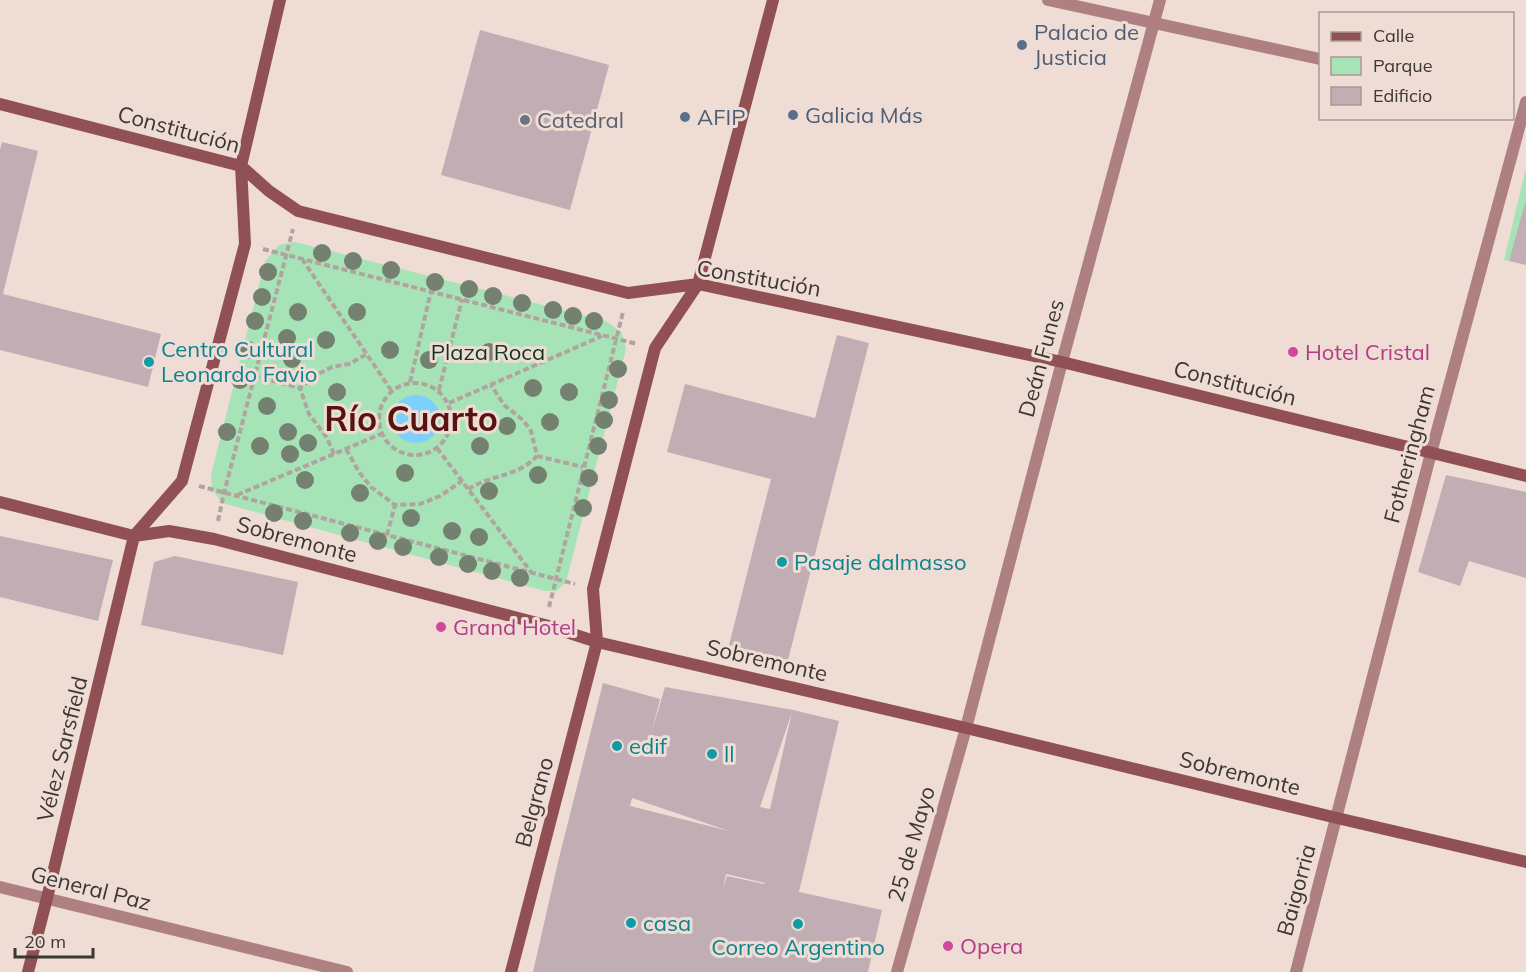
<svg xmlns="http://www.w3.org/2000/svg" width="1526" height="972" font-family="Mulish,sans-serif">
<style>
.green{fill:#a6e4b7}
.water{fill:#7dcffc}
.building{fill:#c0aeb4;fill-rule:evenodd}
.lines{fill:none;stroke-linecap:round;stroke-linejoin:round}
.path{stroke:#b1a39d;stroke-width:4;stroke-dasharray:6 3;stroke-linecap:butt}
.street{stroke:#ae8081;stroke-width:12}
.secondary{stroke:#915154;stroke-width:12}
.tree{fill:#748170}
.service-dot{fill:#5c6f8a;stroke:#eedcd5;stroke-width:2}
.worship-dot{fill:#6b7280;stroke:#eedcd5;stroke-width:2}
.hotel-dot{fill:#d1479c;stroke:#eedcd5;stroke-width:2}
.culture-dot{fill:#0f9aa8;stroke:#eedcd5;stroke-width:2}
.labels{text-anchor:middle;stroke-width:6;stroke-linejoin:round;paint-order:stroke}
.service-label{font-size:22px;fill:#4e5e75;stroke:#eedcd5;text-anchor:start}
.worship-label{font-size:22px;fill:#5b616d;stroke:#eedcd5;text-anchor:start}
.street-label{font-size:22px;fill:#3d3633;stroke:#eedcd5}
.culture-label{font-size:22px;fill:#0d838f;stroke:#eedcd5;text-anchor:start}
.park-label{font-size:22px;fill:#10371e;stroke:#eedcd5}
.hotel-label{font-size:22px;fill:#b23c85;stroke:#eedcd5;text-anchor:start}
.town-label{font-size:34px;font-weight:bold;fill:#581311;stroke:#eedcd5}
</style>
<rect width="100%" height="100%" fill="#eedcd5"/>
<!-- green -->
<path class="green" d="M1526,168V264L1504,260Z
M295,242L606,321L622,333L626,349L566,582L557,591H545L222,503L212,489L211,475L265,261L279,245Z"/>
<!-- water -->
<path class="water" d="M392 419a24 24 0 1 1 48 0a24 24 0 1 1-48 0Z"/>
<!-- building -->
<path class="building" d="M480,30L609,65L570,210L441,175Z
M2,142L38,151L3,294L161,334L148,387L0,350V150Z
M1525,203H1526V265L1509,261Z
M837,335L869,343L788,660L729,645L771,479L667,452L685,384L815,418Z
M1446,475L1526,492V578L1469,561L1460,586L1418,572Z
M0,536L113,560L98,621L0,597Z
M175,556L298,582L283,655L141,625L154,562Z
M603,683L660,699L652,731L665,687L793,710L839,721L799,892L882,910L868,972H533L558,862ZM792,712L770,809L760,807ZM632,798L729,831L630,806ZM726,874L765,883L764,884L727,876L723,889Z"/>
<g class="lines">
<!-- path -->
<path class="path" d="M263,249L637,344
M302,259L391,390
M254,376L300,388
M410,382L431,291
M379 419a36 36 0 1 1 72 0a36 36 0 1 1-72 0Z
M439,390L462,299
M449,403L602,336
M437,448L531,572
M346,449L359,472L371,487L395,505L420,504L440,496L462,481
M334,454L327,438L309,414L300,388L318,374L332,367L349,364L367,354
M537,456L583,467
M199,486L575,584
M468,489C474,486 479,483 485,481C505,474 522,472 537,456L531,431L523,420L504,405L491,385
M237,495L381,434
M218,521L224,493L293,229
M387,535L395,505
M549,607L623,312"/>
<!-- street -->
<path class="street" d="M1048,0L1320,59
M0,887L347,972
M897,972L966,728L1062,362L1160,0
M1296,972L1431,453L1526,102"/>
<!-- secondary -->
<path class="secondary" d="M0,104L241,166L269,191L298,211L628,293L698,284L1062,362L1526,476
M0,502L134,536L169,531L214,539L545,625L597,642L966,728L1337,818L1526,862
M28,972L47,898L134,536L182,481L245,244L241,166L280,0
M511,972L597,642L593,589L655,348L698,284L773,0"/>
</g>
<!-- trees -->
<g class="tree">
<circle cx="322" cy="253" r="9"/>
<circle cx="353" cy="261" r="9"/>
<circle cx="391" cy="270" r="9"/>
<circle cx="268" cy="272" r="9"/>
<circle cx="435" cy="282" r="9"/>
<circle cx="469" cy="289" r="9"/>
<circle cx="493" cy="296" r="9"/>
<circle cx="262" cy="297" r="9"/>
<circle cx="522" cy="303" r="9"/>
<circle cx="553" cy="310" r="9"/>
<circle cx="298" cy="312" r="9"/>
<circle cx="357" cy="312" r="9"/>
<circle cx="573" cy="316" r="9"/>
<circle cx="255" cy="321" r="9"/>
<circle cx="594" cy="321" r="9"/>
<circle cx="287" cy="338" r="9"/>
<circle cx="326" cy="340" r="9"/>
<circle cx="248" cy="350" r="9"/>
<circle cx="390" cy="350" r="9"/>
<circle cx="489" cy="352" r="9"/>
<circle cx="292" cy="359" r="9"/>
<circle cx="429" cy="360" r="9"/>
<circle cx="618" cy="369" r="9"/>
<circle cx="240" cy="380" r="9"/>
<circle cx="533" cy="388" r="9"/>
<circle cx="337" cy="392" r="9"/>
<circle cx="569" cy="392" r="9"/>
<circle cx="609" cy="400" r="9"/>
<circle cx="267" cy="406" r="9"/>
<circle cx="604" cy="420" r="9"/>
<circle cx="550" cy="422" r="9"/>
<circle cx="507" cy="426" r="9"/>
<circle cx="227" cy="432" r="9"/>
<circle cx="288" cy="432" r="9"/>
<circle cx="308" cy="443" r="9"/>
<circle cx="260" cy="446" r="9"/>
<circle cx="480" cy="446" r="9"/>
<circle cx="598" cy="446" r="9"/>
<circle cx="290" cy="454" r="9"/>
<circle cx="405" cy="473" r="9"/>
<circle cx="538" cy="475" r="9"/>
<circle cx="589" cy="478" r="9"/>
<circle cx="305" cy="480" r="9"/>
<circle cx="489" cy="491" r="9"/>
<circle cx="360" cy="493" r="9"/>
<circle cx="583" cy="508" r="9"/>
<circle cx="274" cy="513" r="9"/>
<circle cx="411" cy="518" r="9"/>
<circle cx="303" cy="521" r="9"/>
<circle cx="452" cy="531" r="9"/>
<circle cx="350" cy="533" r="9"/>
<circle cx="479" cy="537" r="9"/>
<circle cx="378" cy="541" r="9"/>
<circle cx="403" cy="547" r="9"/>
<circle cx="439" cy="557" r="9"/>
<circle cx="468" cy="564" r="9"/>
<circle cx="492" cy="571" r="9"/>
<circle cx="520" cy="578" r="9"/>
</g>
<!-- markers -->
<g class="service-dot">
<circle cx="1022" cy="45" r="6"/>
<circle cx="793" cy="115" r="6"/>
<circle cx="685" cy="117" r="6"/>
</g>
<circle class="worship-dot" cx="525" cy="120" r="6"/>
<g class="hotel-dot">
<circle cx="1293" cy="352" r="6"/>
<circle cx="441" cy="627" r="6"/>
<circle cx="948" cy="946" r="6"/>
</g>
<g class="culture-dot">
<circle cx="149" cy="362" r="6"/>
<circle cx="782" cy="562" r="6"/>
<circle cx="617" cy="746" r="6"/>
<circle cx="712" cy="754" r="6"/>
<circle cx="631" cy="923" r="6"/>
<circle cx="798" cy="924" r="6"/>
</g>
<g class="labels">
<!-- service labels -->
<g class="service-label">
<text x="1034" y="40">Palacio de<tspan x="1034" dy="25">Justicia</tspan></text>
<text x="805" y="123">Galicia Más</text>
<text x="697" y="125">AFIP</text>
</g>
<!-- worship labels -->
<g class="worship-label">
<text x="537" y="128">Catedral</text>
</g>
<!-- street labels -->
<g class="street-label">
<text transform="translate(179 129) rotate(15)" y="8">Constitución</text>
<text transform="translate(759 278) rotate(10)" y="8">Constitución</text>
<text transform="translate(1041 358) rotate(-75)" y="8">Deán Funes</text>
<text transform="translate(1235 383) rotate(14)" y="8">Constitución</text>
<text transform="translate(1409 454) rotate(-75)" y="8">Fotheringham</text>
<text transform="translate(297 539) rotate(15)" y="8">Sobremonte</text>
<text transform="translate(767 660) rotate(13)" y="8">Sobremonte</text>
<text transform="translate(62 749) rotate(-76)" y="8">Vélez Sarsfield</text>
<text transform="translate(1240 773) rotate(14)" y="8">Sobremonte</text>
<text transform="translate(534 802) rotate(-75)" y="8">Belgrano</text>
<text transform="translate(911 844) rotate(-74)" y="8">25 de Mayo</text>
<text transform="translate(91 888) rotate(14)" y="8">General Paz</text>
<text transform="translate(1296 890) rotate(-75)" y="8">Baigorria</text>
</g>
<!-- culture labels -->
<g class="culture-label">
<text x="161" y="357">Centro Cultural<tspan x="161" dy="25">Leonardo Favio</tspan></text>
<text x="794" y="570">Pasaje dalmasso</text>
<text x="629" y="754">edif</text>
<text x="724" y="762">ll</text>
<text x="643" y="931">casa</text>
<text x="798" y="955" text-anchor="middle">Correo Argentino</text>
</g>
<!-- park labels -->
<g class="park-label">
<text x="488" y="360">Plaza Roca</text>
</g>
<!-- hotel labels -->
<g class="hotel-label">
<text x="1305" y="360">Hotel Cristal</text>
<text x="453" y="635">Grand Hotel</text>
<text x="960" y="954">Opera</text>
</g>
<!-- town labels -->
<g class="town-label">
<text x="411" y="431">Río Cuarto</text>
</g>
</g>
<!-- legend -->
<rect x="1319" y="12" width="195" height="108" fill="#eedcd5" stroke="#a79a94" stroke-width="1.5"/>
<rect x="1331" y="32" width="30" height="9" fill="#915154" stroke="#a79a94" stroke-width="1.5"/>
<text x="1373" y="42" font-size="18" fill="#3d3633">Calle</text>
<rect x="1331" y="57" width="30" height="18" fill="#a6e4b7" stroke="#a79a94" stroke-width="1.5"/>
<text x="1373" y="72" font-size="18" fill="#3d3633">Parque</text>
<rect x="1331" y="87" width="30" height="18" fill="#c0aeb4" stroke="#a79a94" stroke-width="1.5"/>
<text x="1373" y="102" font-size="18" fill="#3d3633">Edificio</text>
<!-- scale -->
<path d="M15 948v9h78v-9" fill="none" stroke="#3d3633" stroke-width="3"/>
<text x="24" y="948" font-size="18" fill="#3d3633" stroke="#eedcd5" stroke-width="4.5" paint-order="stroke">20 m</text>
</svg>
